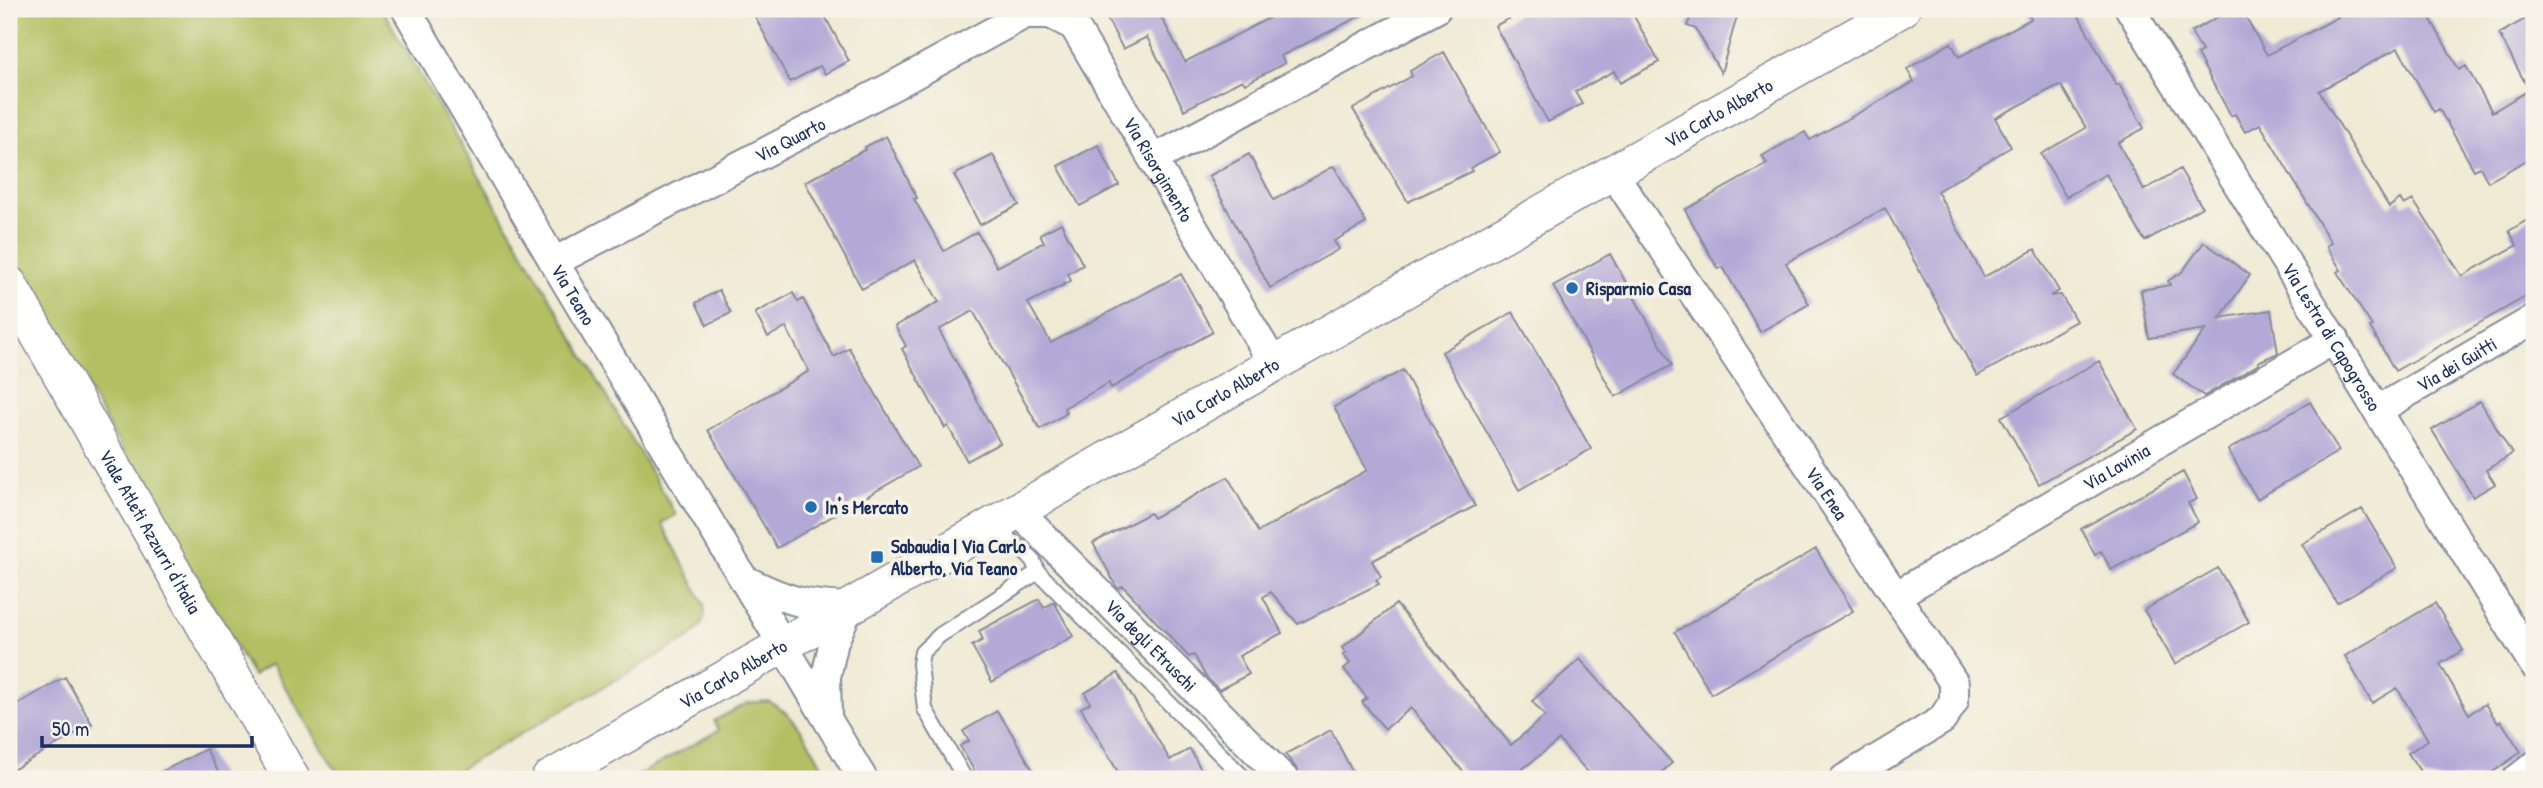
<svg xmlns="http://www.w3.org/2000/svg" width="2543" height="788" font-family="'Patrick Hand',sans-serif">
<style>
.green{fill:#b2bf62;stroke:#667760;stroke-width:2}
.building{fill:#b3a9d7}
.lines{fill:none;stroke-linecap:round;stroke-linejoin:round}
.service-casing{stroke:#868c99;stroke-width:18}
.minor-casing{stroke:#868c99;stroke-width:32}
.tertiary-casing{stroke:#868c99;stroke-width:38}
.service{stroke:#fff;stroke-width:14}
.minor{stroke:#fff;stroke-width:28}
.tertiary{stroke:#fff;stroke-width:35}
.poi-dot{fill:#1f6fb2;stroke:#f7f3e8;stroke-width:2.5}
.labels{text-anchor:middle;stroke-width:7;stroke-linejoin:round;paint-order:stroke}
.street-label{font-size:19px;fill:#1b2f5e;stroke:#f7f3e8}
.poi-label{font-size:19px;font-weight:bold;fill:#1b2f5e;stroke:#f7f3e8;text-anchor:start}
</style>
<rect width="100%" height="100%" fill="#f7f3e8"/>
<filter id="ink" filterUnits="userSpaceOnUse"><feTurbulence type="fractalNoise" baseFrequency=".0143" numOctaves="2"/><feDisplacementMap in="SourceGraphic" scale="14" xChannelSelector="R" yChannelSelector="G"/><feConvolveMatrix kernelMatrix="1 2 1 2 8 2 1 2 1" color-interpolation-filters="sRGB"/></filter>
<filter id="wash" filterUnits="userSpaceOnUse"><feTurbulence type="fractalNoise" baseFrequency=".00686" numOctaves="4" result="noise"/><feDisplacementMap in="SourceGraphic" scale="28" xChannelSelector="R" yChannelSelector="G"/><feGaussianBlur stdDeviation="1.57" result="paint"/><feColorMatrix in="noise" values="0 0 0 0 0 0 0 0 0 0 0 0 0 0 0 0 0 1.4 0 .05"/><feComposite in="paint" operator="in"/></filter>
<g filter="url(#wash)">
<rect width="100%" height="100%" fill="#f0ead4"/>
<!-- green -->
<path class="green" d="M9,9H382L676,515L662,523L704,604C707,620 701,628 689,638L442,779H341L271,664L253,676L9,253Z
M768,701C799,715 813,751 830,779H631L719,730L714,721L747,703Z"/>
<g id="blocks">
<!-- building -->
<path class="building" d="M751,9H821L849,61L825,74L820,66L790,82Z
M1102,9H1157L1185,62L1286,9H1374L1281,56L1285,63L1245,84L1242,80L1184,110L1147,37L1123,49Z
M1527,9H1630L1659,62L1620,83L1614,71L1575,92L1582,104L1548,122L1495,26Z
M1694,9H1739L1721,73L1696,29L1687,26Z
M2024,9H2075L2116,85L2119,84L2144,128L2118,143L2144,190L2180,169L2202,207L2145,241L2106,174L2066,197L2041,154L2086,128L2062,87L2059,85L1995,118L2011,147L1937,191L1984,277L2035,249L2059,291L2050,296L2061,295L2076,321L1977,376L1885,208L1786,263L1809,304L1760,332L1723,267L1718,269L1685,210L1767,164L1762,156L1805,132L1810,140L1914,82L1907,69L1951,43L1959,57L2031,19Z
M2232,9H2241L2267,55L2338,17L2334,9H2425L2459,70L2466,66L2492,112L2529,90L2499,34L2534,14V156L2488,182L2480,167L2474,170L2439,109L2434,112L2398,48L2319,91L2389,207L2400,199L2404,205L2413,200L2462,276L2517,245L2509,231L2534,216V292L2395,371L2370,327L2372,326L2337,272L2341,270L2326,246L2331,243L2260,124L2245,132L2235,114L2231,116L2197,54L2202,51L2191,32Z
M1444,52L1500,152L1470,168L1472,171L1408,202L1353,109L1412,76L1410,71Z
M886,136L917,198L914,199L944,251L977,232L997,267L1044,242L1040,234L1061,223L1083,265L1068,274L1071,281L1028,303L1051,343L1181,274L1213,332L1111,388L1109,383L1064,408L1067,413L1040,429L973,311L939,330L1000,443L967,461L948,426L945,428L902,349L906,346L895,326L939,302L915,260L862,289L805,182L866,149L865,147Z
M1098,145L1119,185L1080,206L1058,166Z
M1249,154L1274,200L1334,166L1366,223L1334,241L1339,249L1270,288L1209,176Z
M993,155L1019,205L980,225L954,175Z
M2204,242L2250,275L2220,318L2271,310L2278,353L2258,362L2259,364L2204,396L2173,374L2206,329L2149,338L2141,290L2170,285L2168,281L2182,272Z
M1610,254L1672,365L1615,397L1553,286Z
M719,290L731,313L707,325L696,303Z
M793,293L798,302L803,299L834,357L849,348L918,467L777,548L708,430L809,371L786,327L768,337L755,313Z
M1513,312L1591,449L1519,490L1442,352Z
M2099,361L2137,429L2039,484L2001,417Z
M1403,370L1475,506L1372,561L1381,577L1376,580L1379,584L1298,624L1271,592L1263,597L1282,633L1239,656L1249,674L1219,690L1206,677L1194,655L1189,657L1123,586L1118,588L1116,586L1093,543L1150,513L1153,518L1228,477L1258,532L1367,470L1334,407Z
M2480,401L2512,454L2486,470L2495,484L2473,497L2432,430Z
M2310,402L2339,451L2257,499L2228,450Z
M2183,472L2197,499L2188,503L2198,522L2111,570L2101,551L2095,555L2081,529Z
M2362,509L2397,568L2337,603L2302,544Z
M1816,549L1853,611L1711,694L1675,632Z
M2218,568L2249,622L2175,664L2144,610Z
M1039,599L1044,608L1054,602L1073,636L992,682L972,646L983,640L979,631Z
M2435,603L2463,650L2440,664L2469,714L2485,704L2498,723L2501,721L2521,752L2483,779H2425L2408,753L2428,740L2397,688L2372,703L2345,656Z
M1396,604L1511,745L1545,716L1532,701L1580,659L1672,763L1654,779H1594L1559,740L1510,779H1469L1411,708L1385,729L1362,702L1367,698L1344,669L1350,663L1343,655L1346,653L1342,648Z
M1118,673L1170,760L1190,749L1206,779H1122L1081,708L1090,703L1085,693Z
M65,677L92,724L9,772V709Z
M997,711L1008,727L1038,779H979L960,746L969,741L963,731Z
M1331,730L1356,779H1300L1296,768L1285,754Z
M206,749L222,779H148Z"/>
</g>
</g>
<g filter="url(#ink)">
<use href="#blocks" fill-opacity="0" stroke="#868c99" stroke-width="2"/>
<g class="lines">
<defs>
<path id="service" d="M993,525L1032,559L1038,572L1245,779
M965,779L925,709L920,664L922,652L940,635L1038,572"/>
<g id="minor">
<path id="s1" d="M406,9L554,262L863,779"/>
<path id="s2" d="M1022,9L1025,14H1050L1074,26L1274,364"/>
<path id="s3" d="M2130,9L2534,665"/>
<path d="M1154,159L1436,9"/>
<path id="s4" d="M1613,173L1954,683V701L1942,720L1844,779"/>
<path id="s5" d="M554,262L891,87L1025,14"/>
<path id="s6" d="M2378,410L2534,319"/>
<path id="s7" d="M1018,511L1284,779"/>
<path d="M745,580C787,601 802,605 849,607L834,641L826,677L827,716"/>
<path id="s8" d="M1897,595L2335,339"/>
<path d="M2517,779L2534,766"/>
</g>
<g id="tertiary">
<path id="s9" d="M9,284L292,779"/>
<path id="s10" d="M549,779L1274,364L1902,9"/>
</g>
</defs>
<!-- service casing -->
<use href="#service" class="service-casing"/>
<!-- minor casing -->
<use href="#minor" class="minor-casing"/>
<!-- tertiary casing -->
<use href="#tertiary" class="tertiary-casing"/>
<!-- service -->
<use href="#service" class="service"/>
<!-- minor -->
<use href="#minor" class="minor"/>
<!-- tertiary -->
<use href="#tertiary" class="tertiary"/>
</g>
</g>
<!-- markers -->
<g class="poi-dot">
<circle cx="1572" cy="288" r="7"/>
<circle cx="811" cy="507" r="7"/>
<rect x="870" y="550" width="14" height="14" rx="3.5"/>
</g>
<g class="labels">
<!-- street labels -->
<g class="street-label">
<text dy="7" stroke="none"><textPath href="#s10" startOffset="1346">Via Carlo Alberto</textPath></text>
<text dy="7" stroke="none"><textPath href="#s5" startOffset="266">Via Quarto</textPath></text>
<text dy="7" stroke="none"><textPath href="#s2" startOffset="224">Via Risorgimento</textPath></text>
<text dy="7" stroke="none"><textPath href="#s1" startOffset="331">Via Teano</textPath></text>
<text dy="7" stroke="none"><textPath href="#s3" startOffset="385">Via Lestra di Capogrosso</textPath></text>
<text dy="7" stroke="none"><textPath href="#s6" startOffset="91">Via dei Guitti</textPath></text>
<text dy="7" stroke="none"><textPath href="#s10" startOffset="779">Via Carlo Alberto</textPath></text>
<text dy="7" stroke="none"><textPath href="#s8" startOffset="254">Via Lavinia</textPath></text>
<text dy="7" stroke="none"><textPath href="#s4" startOffset="385">Via Enea</textPath></text>
<text dy="7" stroke="none"><textPath href="#s9" startOffset="285">Viale Atleti Azzurri d'Italia</textPath></text>
<text dy="7" stroke="none"><textPath href="#s7" startOffset="189">Via degli Etruschi</textPath></text>
<text dy="7" stroke="none"><textPath href="#s10" startOffset="212">Via Carlo Alberto</textPath></text>
</g>
<!-- poi labels -->
<g class="poi-label">
<text x="1586" y="295">Risparmio Casa</text>
<text x="825" y="514">In's Mercato</text>
<text x="891" y="553">Sabaudia | Via Carlo<tspan x="891" dy="22">Alberto, Via Teano</tspan></text>
</g>
</g>
<!-- margin -->
<rect width="2543" height="788" fill="none" stroke="#f7f3e8" stroke-width="35"/>
<!-- scale -->
<path d="M42 736v10h210v-10" fill="none" stroke="#1b2f5e" stroke-width="3.5"/>
<text x="52" y="736" font-size="21" fill="#1b2f5e" stroke="#f7f3e8" stroke-width="5" paint-order="stroke">50 m</text>
</svg>
